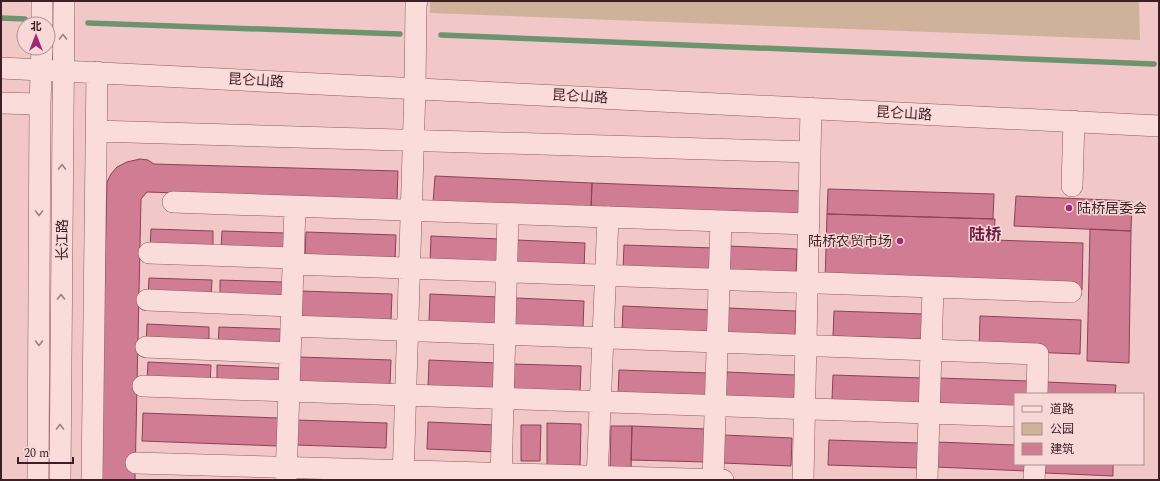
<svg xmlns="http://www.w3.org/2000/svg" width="1160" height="481" font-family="Spectral,'Noto Sans SC',serif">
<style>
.green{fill:#d0b29a}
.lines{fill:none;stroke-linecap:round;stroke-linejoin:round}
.stream{stroke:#6e9371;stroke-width:5.5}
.building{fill:#d07c92;stroke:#8e4056}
.minor-casing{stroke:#8e5b62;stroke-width:22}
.minor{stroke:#fadcdb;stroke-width:21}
.oneway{stroke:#9c7e80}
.poi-dot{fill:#a0287a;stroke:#f7d8d7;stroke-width:1.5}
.labels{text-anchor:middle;stroke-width:3;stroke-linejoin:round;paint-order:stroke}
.street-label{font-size:14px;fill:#3d1f25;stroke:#f7d8d7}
.poi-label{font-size:14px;fill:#3d1f25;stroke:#f7d8d7;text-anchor:start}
.quarter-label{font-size:16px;font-weight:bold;fill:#6c1d42;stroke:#f7d8d7}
</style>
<rect width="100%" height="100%" fill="#f1c8c7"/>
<!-- green -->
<path class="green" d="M430,1H1139L1140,40L430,13Z"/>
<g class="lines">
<!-- stream -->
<path class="stream" d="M1,18L25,19
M88,23L400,34
M441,35L1154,64"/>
</g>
<!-- building -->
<path class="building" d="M140,159L148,160L154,164L398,171L397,200L147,192L141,199L135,480H100L107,182L111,174L117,167L127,162Z
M435,176L592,183L591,210L433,203Z
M592,183L802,191L801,219L591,210Z
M828,189L994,194L993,219L827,214Z
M1016,196L1132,201L1131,231L1014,226Z
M827,214L995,219L994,240L1083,243L1082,290L825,282Z
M151,229L213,231V250L150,247Z
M1090,229L1131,231L1129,363L1087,361Z
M222,231L285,233L284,251L221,249Z
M306,232L396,235L395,261L305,257Z
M431,236L500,239L498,266L430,264Z
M517,240L585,243L584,270L516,267Z
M624,245L714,248L713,274L623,271Z
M728,246L797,249L796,277L727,274Z
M149,278L212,280L211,298L148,296Z
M220,280L283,282L282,301L220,298Z
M301,291L392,294L391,320L300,317Z
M430,294L499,297L497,324L429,322Z
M516,298L584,301L583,328L514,325Z
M623,306L713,310L712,335L622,331Z
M728,308L796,311L795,338L727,335Z
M834,311L925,314L924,339L833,336Z
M980,316L1081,320L1080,354L979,350Z
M147,324L209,327V345L146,343Z
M219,327L281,329L280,348L218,345Z
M300,357L391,360L390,385L299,382Z
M429,360L497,363L496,390L428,388Z
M148,362L211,365L210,383L147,381Z
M513,364L581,366L580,394L512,391Z
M217,365L280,368L279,386L217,384Z
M619,370L709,373L708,398L618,395Z
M727,372L795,375L794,402L725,399Z
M833,375L923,378L922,403L832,400Z
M939,378L1029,381V394H1015V406L938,403Z
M1047,382L1116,385L1115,394H1047Z
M143,413L279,418L278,446L142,441Z
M296,420L387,423L386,448L296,445Z
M428,422L496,425L495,452L427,449Z
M547,423L581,424L580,470L547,469Z
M521,425H541L540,461H521Z
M611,426H632L631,472L610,471Z
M632,426L707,429L706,462L631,460Z
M724,435L792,438L791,466L723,463Z
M829,440L919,443L918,468L828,465Z
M937,442L1015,445V464H1026V471L936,467Z
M1045,464H1113V476L1045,473Z"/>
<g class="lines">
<defs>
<path id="minor" d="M42,24V1
M1,68L1159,126
M1,103L40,104
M96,131L810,152
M1072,186L1074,121
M173,202L809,224
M149,253L293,258
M293,264L1071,292
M147,300L291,306
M291,326L1038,354L1037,394
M146,347L290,353
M143,386L1015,416
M136,463L723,480
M38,480L40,104L42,48
M60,480L64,1
M92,480L97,72
M286,480L295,207
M403,480L415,88L416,5L417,1
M501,480L508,214
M597,480L608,217
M713,480L721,221
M803,480L811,108
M927,480L933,287
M1034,480L1035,464"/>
</defs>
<!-- minor casing -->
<use href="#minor" class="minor-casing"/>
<!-- minor -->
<use href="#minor" class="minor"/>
</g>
<!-- one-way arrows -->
<defs><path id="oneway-chevron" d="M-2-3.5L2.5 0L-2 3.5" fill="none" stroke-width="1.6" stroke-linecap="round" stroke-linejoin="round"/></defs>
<g class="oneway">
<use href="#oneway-chevron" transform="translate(63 37) rotate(-89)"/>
<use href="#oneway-chevron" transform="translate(62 167) rotate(-90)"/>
<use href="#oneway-chevron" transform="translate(39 213) rotate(90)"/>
<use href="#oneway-chevron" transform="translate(61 297) rotate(-90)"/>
<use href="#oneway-chevron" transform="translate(39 343) rotate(90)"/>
<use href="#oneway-chevron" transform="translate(60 427) rotate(-90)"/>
</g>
<!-- markers -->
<g class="poi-dot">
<circle cx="1069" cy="208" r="4"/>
<circle cx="900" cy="241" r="4"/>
</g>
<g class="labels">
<!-- street labels -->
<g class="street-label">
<text transform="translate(256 80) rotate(3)" y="5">昆仑山路</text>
<text transform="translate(580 96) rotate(3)" y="5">昆仑山路</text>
<text transform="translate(904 113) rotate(3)" y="5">昆仑山路</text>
<text transform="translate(62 240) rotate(-90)" y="5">长江路</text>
</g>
<!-- poi labels -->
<g class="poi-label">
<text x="1077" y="213">陆桥居委会</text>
<text x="892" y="246" text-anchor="end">陆桥农贸市场</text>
</g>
<!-- quarter labels -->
<g class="quarter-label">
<text x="985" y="240">陆桥</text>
</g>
</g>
<!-- border -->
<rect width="1160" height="481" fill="none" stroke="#3d1f25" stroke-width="4"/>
<!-- legend -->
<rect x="1014" y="393" width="130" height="72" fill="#f7d8d7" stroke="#ad8e90"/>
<rect x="1022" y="406" width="20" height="6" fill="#fadcdb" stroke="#ad8e90"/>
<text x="1050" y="413" font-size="12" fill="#3d1f25">道路</text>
<rect x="1022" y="423" width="20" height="12" fill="#d0b29a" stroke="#ad8e90"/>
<text x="1050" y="433" font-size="12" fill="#3d1f25">公园</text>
<rect x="1022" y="443" width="20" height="12" fill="#d07c92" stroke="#ad8e90"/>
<text x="1050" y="453" font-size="12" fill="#3d1f25">建筑</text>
<!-- north arrow -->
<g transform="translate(36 36)"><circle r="19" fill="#f7d8d7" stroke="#ad8e90"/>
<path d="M0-3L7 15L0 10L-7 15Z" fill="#a0287a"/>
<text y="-6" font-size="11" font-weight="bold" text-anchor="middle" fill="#3d1f25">北</text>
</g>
<!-- scale -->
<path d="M18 457v6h55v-6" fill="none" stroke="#3d1f25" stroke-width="2"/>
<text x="24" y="457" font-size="12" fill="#3d1f25" stroke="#f7d8d7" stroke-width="3" paint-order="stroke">20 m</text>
</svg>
